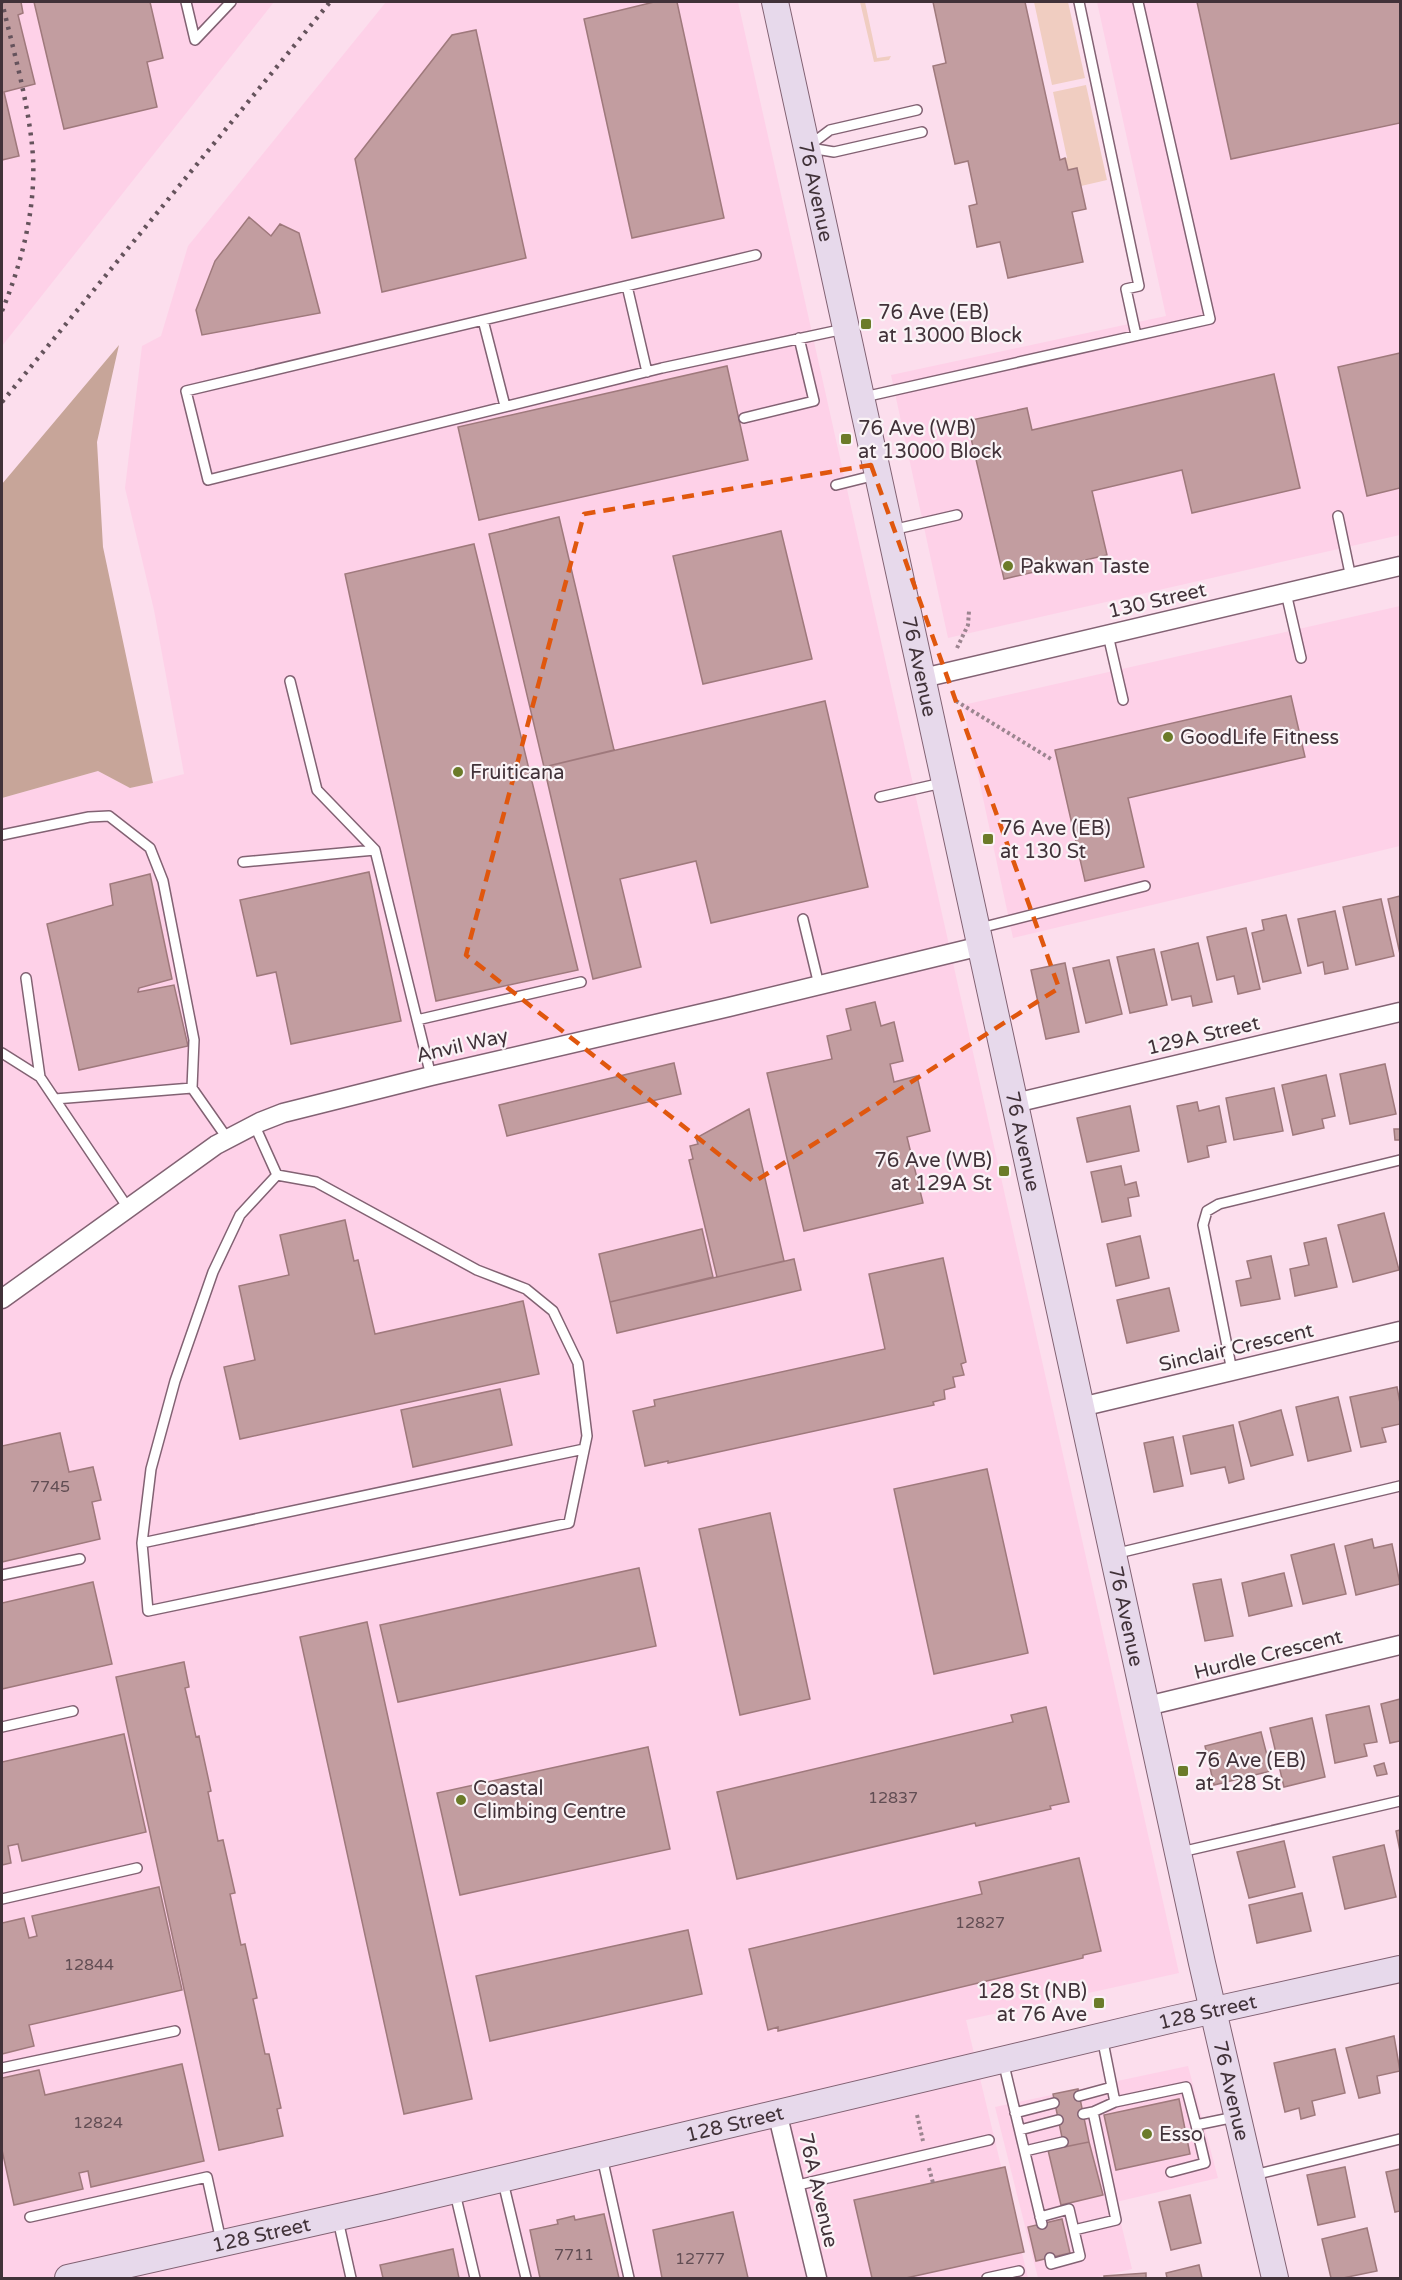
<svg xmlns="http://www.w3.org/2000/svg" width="1402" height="2280" font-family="'Varela Round',sans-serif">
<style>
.built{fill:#fed1e8}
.green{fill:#f0cdc1}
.forest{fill:#c7a599}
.building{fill:#c29da0;stroke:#9f797c;stroke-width:1.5}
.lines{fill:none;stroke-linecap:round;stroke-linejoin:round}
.lane-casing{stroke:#826273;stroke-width:12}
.street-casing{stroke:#826273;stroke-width:21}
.secondary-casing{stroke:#826273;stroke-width:28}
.path{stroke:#9c8590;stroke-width:4;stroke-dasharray:3 3;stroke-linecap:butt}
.lane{stroke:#fff;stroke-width:9}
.street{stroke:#fff;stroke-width:18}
.secondary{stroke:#e7d9eb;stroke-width:26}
.rail{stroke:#65535c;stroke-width:4.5;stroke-dasharray:3 6;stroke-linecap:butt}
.marked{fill:none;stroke:#e0570e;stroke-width:4.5;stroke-dasharray:12 8;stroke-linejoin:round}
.poi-dot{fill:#6b7b29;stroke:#faf3f6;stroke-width:2}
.labels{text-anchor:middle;stroke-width:4.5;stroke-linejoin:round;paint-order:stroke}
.number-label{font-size:16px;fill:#614d53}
.street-label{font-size:20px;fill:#413239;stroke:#faf3f6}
.poi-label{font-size:20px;fill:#413239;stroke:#faf3f6;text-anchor:start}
</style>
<rect width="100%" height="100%" fill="#fcdeed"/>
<!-- built -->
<path class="built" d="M2,2H274L2,346Z
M386,2H738L1179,1973L966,2020L1028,2278H2V798L98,771L130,788L184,774L154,610L125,488L142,346L161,336L188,246Z
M1097,2H1400V535L948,638L891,375L1166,316Z
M1400,606V846L1013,938L963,705Z
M1188,2066L1218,2178L1116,2202L1132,2269L1095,2278H1038L995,2107Z"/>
<!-- green -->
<path class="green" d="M860,2H865L877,58L891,56L889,60L874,62Z
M1034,2H1068L1085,78L1052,85Z
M1086,85L1107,180L1081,186L1077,168L1068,170L1065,158H1067L1053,92Z"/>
<!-- forest -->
<path class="forest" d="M119,345L97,442L103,547L153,783L130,788L98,771L2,798V484Z"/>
<!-- building -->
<path class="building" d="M2,2H21L23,13L18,15L35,84L4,92L19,156L2,160Z
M34,2H150L163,58L147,62L157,107L64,129Z
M654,2H677L724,218L632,238L584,19Z
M933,2H1025L1060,160L1065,158L1068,170L1077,168L1086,209L1072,212L1083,262L1008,278L1000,242L977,247L969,206L977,204L968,161L955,164L933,66L946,63Z
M1197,2H1400V123L1231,159Z
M476,30L526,258L382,292L355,159L452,35Z
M249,217L271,236L280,224L299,233L320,313L202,335L196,310L215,261Z
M1400,353V488L1367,496L1338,367Z
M727,366L748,460L479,520L458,427Z
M1274,374L1300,488L1192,513L1182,470L1092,491L1107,555L1004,579L967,421L1027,408L1032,430Z
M559,517L614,750L544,767L489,534Z
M781,531L812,659L703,684L673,556Z
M474,544L578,970L436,1001L345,574Z
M1291,696L1305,757L1128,798L1144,867L1085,881L1055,750Z
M825,701L868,887L711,923L696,861L620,879L641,967L593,979L544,767Z
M369,872L401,1021L291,1044L276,972L257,976L240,900Z
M150,874L172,979L139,988L138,992L174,985L188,1046L79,1070L47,924L113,905L110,884Z
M1400,896V954L1388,899Z
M1381,899L1394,956L1356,965L1343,907Z
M1335,911L1348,969L1325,974L1323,962L1308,966L1298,919Z
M1286,915L1301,973L1263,982L1252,933L1264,930L1262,920Z
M1246,928L1260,989L1238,994L1234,976L1217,980L1207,937Z
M1198,943L1212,1002L1193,1006L1191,996L1172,1000L1161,952Z
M1154,949L1167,1005L1130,1013L1117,957Z
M1109,960L1122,1014L1086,1023L1073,968Z
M1065,963L1079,1032L1046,1039L1031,970Z
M875,1002L881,1026L894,1022L903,1061L890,1064L894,1082L917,1076L930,1131L907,1137L923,1203L804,1231L767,1073L832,1059L827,1036L851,1030L846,1009Z
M674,1063L681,1094L507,1136L499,1105Z
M1385,1064L1396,1114L1350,1124L1340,1074Z
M1326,1075L1335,1116L1322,1119L1324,1128L1293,1135L1282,1085Z
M1274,1088L1283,1131L1234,1140L1226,1098Z
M1197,1102L1199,1111L1219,1106L1226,1142L1207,1146L1209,1157L1188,1162L1177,1106Z
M1130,1106L1139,1151L1087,1162L1077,1118Z
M749,1109L784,1261L717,1277L689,1160L693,1159L690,1146L698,1144L696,1138Z
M1394,1129H1400V1140H1395Z
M1121,1166L1125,1185L1136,1182L1139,1196L1128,1198L1131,1216L1102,1222L1091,1172Z
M1384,1213L1399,1270L1353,1282L1338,1225Z
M345,1220L354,1261L358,1260L375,1334L523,1301L539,1374L240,1439L224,1367L255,1360L239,1286L289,1275L280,1235Z
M702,1229L713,1277L610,1302L599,1254Z
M1140,1236L1149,1278L1116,1286L1107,1244Z
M1326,1238L1337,1287L1295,1296L1290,1269L1309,1265L1304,1243Z
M1271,1256L1280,1299L1241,1306L1236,1281L1251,1278L1247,1261Z
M943,1258L966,1362L961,1364L964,1375L953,1377L955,1387L944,1390L945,1399L933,1402L934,1405L668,1463V1461L645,1466L633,1411L655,1406L654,1400L885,1349L869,1274Z
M794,1259L801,1290L617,1333L610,1302Z
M1169,1288L1179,1331L1127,1343L1117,1300Z
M1397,1387L1400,1403V1424L1382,1428L1386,1442L1361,1447L1350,1397Z
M500,1389L512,1445L413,1467L401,1410Z
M1338,1397L1351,1451L1308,1461L1296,1407Z
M1281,1410L1293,1455L1251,1466L1239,1422Z
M1233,1425L1244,1479L1229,1483L1225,1467L1191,1474L1183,1436Z
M60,1433L69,1472L93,1467L101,1500L92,1502L100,1539L2,1562V1446Z
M1173,1437L1183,1486L1154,1492L1144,1443Z
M987,1469L1028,1653L934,1674L894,1489Z
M770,1513L810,1699L740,1715L699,1529Z
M1372,1539L1374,1548L1392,1544L1400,1584L1356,1595L1345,1546Z
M1334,1544L1346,1594L1303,1604L1291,1555Z
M639,1568L656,1646L398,1702L380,1625Z
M1284,1573L1292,1606L1249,1616L1242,1583Z
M1221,1579L1233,1636L1205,1641L1193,1584Z
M93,1582L112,1664L2,1689V1603Z
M367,1622L472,2099L404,2114L300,1637Z
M184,1662L189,1687L185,1688L196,1737L199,1736L211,1791L208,1792L218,1841L223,1840L235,1893L230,1894L241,1945L245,1944L257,1998L253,1999L265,2054H269L281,2108L277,2109L283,2136L219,2150L116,1677Z
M1400,1699V1741L1390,1743L1381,1704Z
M1369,1706L1377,1742L1364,1744L1367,1756L1335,1763L1326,1715Z
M1046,1707L1069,1802L1050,1806L1051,1809L976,1826L975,1823L737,1879L717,1792L1013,1722L1011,1715Z
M1312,1718L1325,1777L1284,1787L1270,1728Z
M1261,1732L1271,1771L1214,1785L1205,1746Z
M124,1734L146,1832L22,1861L18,1844L8,1846L11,1863L2,1865V1762Z
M648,1747L670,1849L460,1895L437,1793Z
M1384,1763L1387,1774L1377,1776L1374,1766Z
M1400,1830V1851L1396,1831Z
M1284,1841L1295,1887L1249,1898L1237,1852Z
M1384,1845L1396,1897L1345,1909L1333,1857Z
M1079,1858L1101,1951L1083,1955V1958L778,2031V2027L768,2030L749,1949L982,1894L979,1882Z
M159,1887L182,1990L29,2025L34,2046L2,2054V1923L24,1918L29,1938L37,1936L32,1916Z
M1302,1893L1311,1931L1257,1943L1249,1905Z
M688,1930L702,1994L490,2041L476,1976Z
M1394,2036L1400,2071L1377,2076L1380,2093L1359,2098L1346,2048Z
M1335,2049L1345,2093L1312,2101L1315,2115L1301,2119L1299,2108L1285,2112L1274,2063Z
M182,2064L204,2161L91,2187L88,2171L79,2173L83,2189L14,2205L2,2150V2078L39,2070L45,2095Z
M1078,2089L1089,2142L1064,2147L1053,2094Z
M1179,2099L1190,2154L1116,2170L1104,2115Z
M1089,2142L1103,2195L1061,2205L1048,2150Z
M1005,2167L1024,2252L906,2278H872L854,2200Z
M1345,2167L1355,2217L1318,2225L1307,2175Z
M1400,2169V2211L1395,2212L1386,2172Z
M1190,2195L1201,2243L1171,2250L1159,2202Z
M733,2212L748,2278H662L653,2230Z
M604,2214L619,2278H540L530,2230L558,2224L557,2220L574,2216L575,2220Z
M1062,2219L1070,2253L1036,2261L1028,2227Z
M1367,2228L1377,2271L1343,2278H1331L1322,2239Z
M453,2249L459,2278H383L380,2265Z
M1199,2265L1202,2278H1167L1166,2273Z
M1146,2273V2278H1104V2276Z"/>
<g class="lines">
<defs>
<path id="lane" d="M186,2L195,40
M1079,2L1139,286L1126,289L1136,335
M195,40L231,2
M810,145L830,130L917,110
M810,148L834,152L922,132
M756,255L186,391L208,480L662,368L844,329
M627,286L647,372
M483,320L505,406
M864,397L1210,319L1138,2
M744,418L814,401L799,338
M836,485L876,475
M1338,516L1351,578
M892,530L957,515
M1286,593L1301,658
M1108,635L1123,700
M290,681L317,790L375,850
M880,797L942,783
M2,835L89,817L109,816L150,848L163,881L194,1040L192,1088L55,1099
M243,862L375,850L431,1076
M803,919L819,985
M980,928L1145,886
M26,978L40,1077
M417,1020L581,982
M2,1053L40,1077L128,1208
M192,1088L227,1138
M254,1124L277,1175L316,1182L477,1270L526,1289L553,1311L578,1363L587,1436L569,1523L148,1611L142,1543L584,1449
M1232,1371L1203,1225L1207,1211L1219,1204L1400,1160
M142,1543L151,1469L175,1381L213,1272L240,1215L277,1175
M1114,1554L1400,1486
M2,1575L80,1559
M2,1727L73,1711
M1181,1852L1400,1801
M2,1899L137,1868
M1102,2037L1115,2102
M1003,2061L1042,2224
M2,2068L175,2031
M1079,2096L1112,2087
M1093,2112L1115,2102L1186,2087L1196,2125L1235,2117
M1015,2113L1054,2103
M1020,2130L1058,2120
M1025,2151L1063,2142
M602,2157L629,2278
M1171,2172L1205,2163L1196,2125
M1254,2175L1400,2139
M503,2182L526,2278
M794,2186L989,2140
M455,2193L475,2278
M30,2217L207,2177L221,2241
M1040,2217L1069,2209L1080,2256L1051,2264L1050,2258
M338,2220L351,2278
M1074,2230L1116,2220L1093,2112L1083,2114
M987,2278L1019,2271"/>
<path id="street" d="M923,678L1400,566
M1015,1103L1400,1012
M2,1299L216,1145L260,1122L283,1113L431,1076L729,1007L981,946
M1081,1407L1400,1331
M1147,1706L1400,1645
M777,2112L817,2278"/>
<g id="secondary">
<path id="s1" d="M775,2L1202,1963L1275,2278"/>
<path id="s2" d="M68,2278L383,2207L1174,2019L1400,1969"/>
</g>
</defs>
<!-- lane casing -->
<use href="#lane" class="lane-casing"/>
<!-- street casing -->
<use href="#street" class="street-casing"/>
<!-- secondary casing -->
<use href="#secondary" class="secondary-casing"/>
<!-- path -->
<path class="path" d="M957,648L968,625L969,611
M956,701L1051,759
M917,2115L923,2141
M929,2168L933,2183"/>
<!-- lane -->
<use href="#lane" class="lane"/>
<!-- street -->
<use href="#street" class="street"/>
<!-- secondary -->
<use href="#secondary" class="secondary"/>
<!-- rail -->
<path class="rail" d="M2,311C23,260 38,201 32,145C27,97 13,49 2,2
M2,402L330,2"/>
</g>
<!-- marked area -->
<path class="marked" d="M871,465L1059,988L754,1182L466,955L584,514Z"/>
<!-- markers -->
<g class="poi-dot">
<rect x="860" y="318" width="12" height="12" rx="3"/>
<rect x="840" y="433" width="12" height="12" rx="3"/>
<circle cx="1008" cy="566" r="6"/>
<circle cx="1168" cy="737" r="6"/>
<circle cx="458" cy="772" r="6"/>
<rect x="982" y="833" width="12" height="12" rx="3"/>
<rect x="998" y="1165" width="12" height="12" rx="3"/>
<rect x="1177" y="1765" width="12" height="12" rx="3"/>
<circle cx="461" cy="1800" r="6"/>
<rect x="1093" y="1997" width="12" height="12" rx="3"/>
<circle cx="1147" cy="2134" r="6"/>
</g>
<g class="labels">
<!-- number labels -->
<g class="number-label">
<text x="50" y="1492">7745</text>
<text x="893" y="1803">12837</text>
<text x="980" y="1928">12827</text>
<text x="89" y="1970">12844</text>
<text x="98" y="2128">12824</text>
<text x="574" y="2260">7711</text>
<text x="700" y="2264">12777</text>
</g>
<!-- street labels -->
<g class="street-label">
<text dy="7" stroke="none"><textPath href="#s1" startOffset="194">76 Avenue</textPath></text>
<text transform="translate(1157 600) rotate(-13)" y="7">130 Street</text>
<text dy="7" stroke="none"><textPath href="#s1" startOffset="680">76 Avenue</textPath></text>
<text transform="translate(1203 1035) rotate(-13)" y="7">129A Street</text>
<text transform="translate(462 1045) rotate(-13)" y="7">Anvil Way</text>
<text dy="7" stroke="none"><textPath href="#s1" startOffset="1166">76 Avenue</textPath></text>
<text transform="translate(1236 1347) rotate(-13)" y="7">Sinclair Crescent</text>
<text dy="7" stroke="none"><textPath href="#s1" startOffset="1652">76 Avenue</textPath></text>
<text transform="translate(1268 1654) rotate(-14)" y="7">Hurdle Crescent</text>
<text dy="7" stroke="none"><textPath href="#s2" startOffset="1170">128 Street</textPath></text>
<text dy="7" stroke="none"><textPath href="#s1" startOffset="2138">76 Avenue</textPath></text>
<text dy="7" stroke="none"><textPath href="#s2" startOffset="684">128 Street</textPath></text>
<text transform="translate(819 2190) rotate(77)" y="7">76A Avenue</text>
<text dy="7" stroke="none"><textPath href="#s2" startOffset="198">128 Street</textPath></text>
</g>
<!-- poi labels -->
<g class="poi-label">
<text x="878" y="319">76 Ave (EB)<tspan x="878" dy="23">at 13000 Block</tspan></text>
<text x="858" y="435">76 Ave (WB)<tspan x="858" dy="23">at 13000 Block</tspan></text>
<text x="1020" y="573">Pakwan Taste</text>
<text x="1180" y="744">GoodLife Fitness</text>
<text x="470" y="779">Fruiticana</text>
<text x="1000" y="835">76 Ave (EB)<tspan x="1000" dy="23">at 130 St</tspan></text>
<text x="992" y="1167" text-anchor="end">76 Ave (WB)<tspan x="992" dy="23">at 129A St</tspan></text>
<text x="1195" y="1767">76 Ave (EB)<tspan x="1195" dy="23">at 128 St</tspan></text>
<text x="473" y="1795">Coastal<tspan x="473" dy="23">Climbing Centre</tspan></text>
<text x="1087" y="1998" text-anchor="end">128 St (NB)<tspan x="1087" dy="23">at 76 Ave</tspan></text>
<text x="1159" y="2141">Esso</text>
</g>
</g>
<!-- border -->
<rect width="1402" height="2280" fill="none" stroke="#413239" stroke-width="6"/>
</svg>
